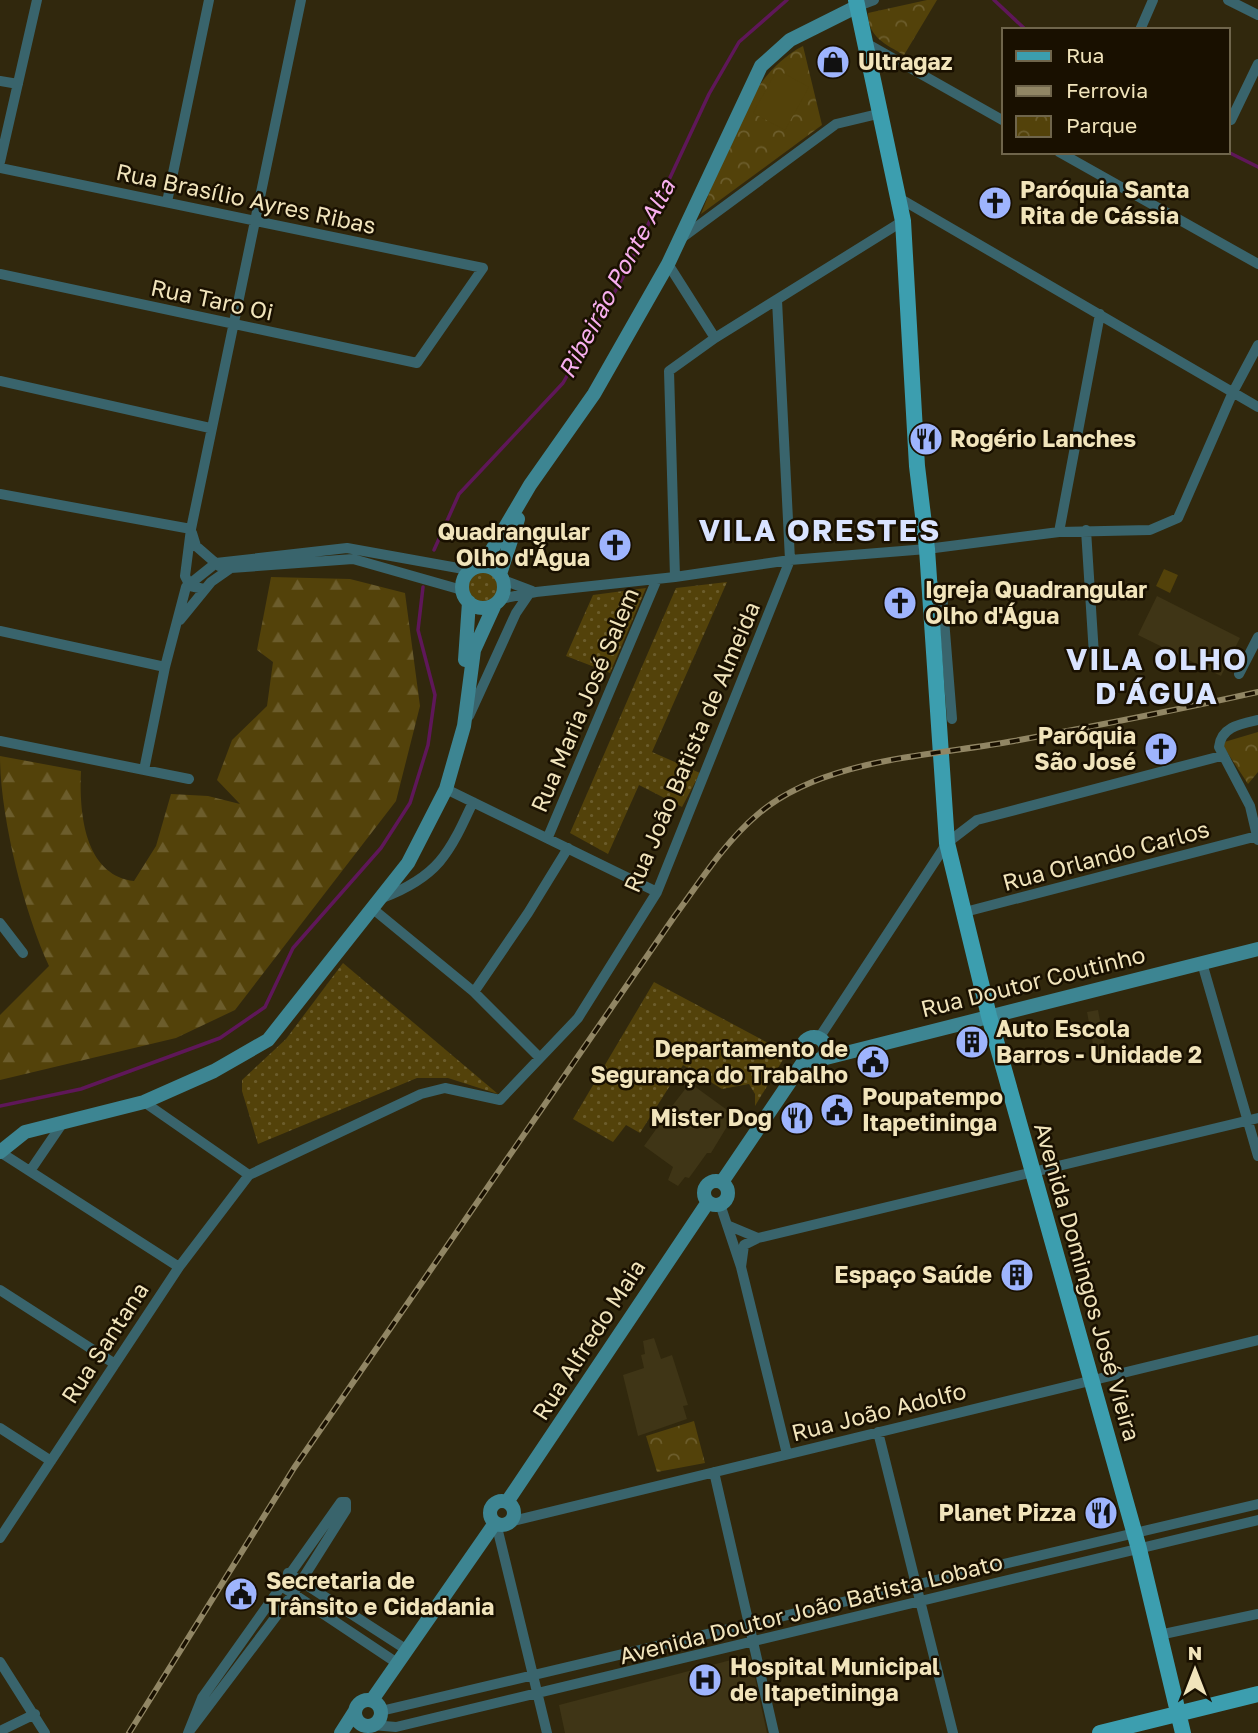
<svg xmlns="http://www.w3.org/2000/svg" width="1258" height="1733" font-family="'Golos Text',sans-serif">
<style>
.built{fill:#3f3516}
.grass{fill:url(#grass-dots)}
.forest{fill:url(#forest-firs)}
.park{fill:url(#park-crowns)}
.pitch{fill:#53420a}
.lines{fill:none;stroke-linecap:round;stroke-linejoin:round}
.stream{stroke:#5f1759;stroke-width:3.5}
.street{stroke:#39646c;stroke-width:10}
.secondary{stroke:#3d8592;stroke-width:14}
.primary{stroke:#3c9eaf;stroke-width:16}
.rail-casing{stroke:#918664;stroke-width:6}
.rail{stroke:#191000;stroke-width:3.5;stroke-dasharray:10;stroke-linecap:butt}
.labels{text-anchor:middle;stroke-width:5;stroke-linejoin:round;paint-order:stroke}
.poi-label{font-size:23px;font-weight:bold;fill:#f1e4bb;stroke:#191000;text-anchor:start}
.street-label{font-size:23px;fill:#f1e4bb;stroke:#191000}
.water-label{font-size:24px;font-style:italic;fill:#f8afee;stroke:#191000}
.district-label{font-size:30px;font-weight:bold;letter-spacing:2px;fill:#d9e3ff;stroke:#191000}
</style>
<defs>
<pattern id="grass-dots" width="8" height="8" patternUnits="userSpaceOnUse" patternTransform="scale(1.75)"><rect width="8" height="8" fill="#53420a"/><path d="M2 2h.1M6 6h.1" fill="none" stroke="#6c5d2c" stroke-width="1.8" stroke-linecap="round"/></pattern>
<pattern id="forest-firs" width="22" height="20" patternUnits="userSpaceOnUse" patternTransform="scale(1.75)"><rect width="22" height="20" fill="#53420a"/><path d="M5 1l3.5 6h-7zM16 11l3.5 6h-7z" fill="#6c5d2c"/></pattern>
<pattern id="park-crowns" width="20" height="18" patternUnits="userSpaceOnUse" patternTransform="scale(1.75)"><rect width="20" height="18" fill="#53420a"/><path d="M2 6a3 3 0 1 1 6 0M12 15a3 3 0 1 1 6 0" fill="none" stroke="#6c5d2c"/></pattern>
</defs>
<rect width="100%" height="100%" fill="#31280d"/>
<!-- built -->
<path class="built" d="M1157,596L1240,638L1221,676L1138,635Z
M1098,1010L1108,1063L1097,1066L1087,1012Z
M690,1083L734,1115L711,1153H707L689,1178L685,1177L678,1186L668,1180L673,1167L644,1146L662,1121L659,1117L668,1105L672,1106Z
M654,1338L661,1359L672,1355L688,1405L683,1406L687,1419L638,1436L623,1375L644,1368L641,1355L645,1354L643,1341Z
M750,1655L767,1733H565L559,1705Z"/>
<!-- grass -->
<path class="grass" d="M466 587a17 17 0 1 1 34 0a17 17 0 1 1-34 0Z
M727,582L652,752L700,773L682,807L639,785L608,854L570,833L676,588Z
M646,588L610,673L566,656L593,595Z
M343,963L498,1094L448,1078H417L258,1144L242,1091V1080L286,1039Z
M654,982L787,1053L755,1106V1094L749,1084L722,1089L683,1065L640,1133L626,1125L613,1142L573,1119Z"/>
<!-- forest -->
<path class="forest" d="M271,577L350,579L405,593L420,706L396,801L235,1010L176,1038L0,1080V1015L49,966C24,912 0,816 0,756L81,771C79,812 84,875 134,881L156,846L171,794L208,796L240,804L217,780L232,740L267,706L273,662L257,650Z"/>
<!-- park -->
<path class="park" d="M927,0H937L904,55C885,44 868,37 868,13Z
M803,46L822,125L701,214C725,156 745,76 803,46Z
M1258,732V772L1248,784L1221,743Z
M694,1421L705,1463L657,1472L646,1436Z"/>
<!-- pitch -->
<path class="pitch" d="M777,70L809,87L785,130L753,113Z
M1164,569L1178,575L1170,593L1156,586Z"/>
<g class="lines">
<!-- stream -->
<path class="stream" d="M994,0L1026,30
M1228,152L1258,167
M434,550L459,494L563,383L626,272L709,94L739,42L787,0
M0,1106L81,1089L220,1038L265,1007L293,948L381,848L410,803L428,745L435,695L418,630L423,587"/>
<!-- street -->
<path class="street" d="M1228,0L1258,15
M858,6L874,0
M1140,30L1153,0
M866,43L1004,121
M0,81L18,84
M1231,120L1258,64
M1059,152L1258,264
M0,162L37,0
M0,168L483,268L417,363L0,274
M899,198L1258,407
M167,202L209,0
M683,237L836,124L882,113
M668,264L715,338
M0,381L210,428
M0,494L191,529
M1086,530L1094,655
M1059,532L1100,314
M192,533L196,546L219,566
M675,577L669,371L715,338L903,221
M503,580L532,591
M929,580L942,594L952,719
M204,589L190,586L185,576L191,529L301,0
M500,599L536,592L675,577L790,560L927,549L1059,532L1150,530L1178,518L1233,392L1258,345
M180,620L211,582L231,568L353,559L462,590
M0,631L165,667
M1239,674L1258,637
M469,716L516,613L529,594
M0,741L189,779
M144,770L165,667L186,587L216,563L347,548L469,570
M446,789L657,892
M548,837L657,579
M1258,840L1250,806L1219,747C1221,727 1240,724 1258,720
M382,898C438,877 449,854 473,802
M373,909L474,992L540,1058
M965,912L1257,836
M0,923L23,953
M1202,963L1258,1156
M474,992L528,913L568,848
M819,1038L947,843L977,820L1221,756
M144,1102L249,1175
M0,1152L179,1267
M30,1171L62,1124
M720,1204L741,1267L787,1454
M727,1225L758,1238
M741,1267L744,1245L758,1238L1258,1118
M0,1290L115,1364
M0,1428L51,1461
M878,1432L953,1733
M714,1472L774,1733
M341,1502H346V1510L293,1594L188,1733L202,1698Z
M509,1522L1258,1340
M496,1523L547,1733
M0,1538L179,1267L249,1175L421,1094L445,1088L500,1100L578,1018L657,892L790,560L777,300
M288,1573L407,1650
M280,1585L397,1663
M1159,1635L1258,1614
M0,1662L45,1733
M381,1711L1258,1504
M372,1725L396,1727L1258,1520
M0,1731L35,1714"/>
<!-- secondary -->
<path class="secondary" d="M483,565L530,485L594,394L668,264L761,66L790,40L858,6
M462 587a21 21 0 1 1 42 0a21 21 0 1 1-42 0Z
M500,574L518,519
M465,660L469,602
M802 1049a12 12 0 1 1 24 0a12 12 0 1 1-24 0Z
M818,1060L1258,949
M0,1152L25,1132L144,1102L214,1071L268,1040L408,863L446,789L464,726L474,650L495,604
M704 1193a12 12 0 1 1 24 0a12 12 0 1 1-24 0Z
M722,1182L806,1058
M490 1513a12 12 0 1 1 24 0a12 12 0 1 1-24 0Z
M507,1502L708,1202
M355 1713a13 13 0 1 1 26 0a13 13 0 1 1-26 0Z
M372,1700L495,1523
M341,1733L355,1711"/>
<!-- primary -->
<path class="primary" d="M856,0L903,221L917,466L927,549L947,843L989,1016L1139,1549L1183,1733
M1100,1733L1258,1694"/>
<defs>
<path id="rail" d="M129,1733L294,1468L674,917C700,882 724,843 757,815C822,758 933,756 1014,741C1096,726 1177,710 1258,692"/>
</defs>
<!-- rail casing -->
<use href="#rail" class="rail-casing"/>
<!-- rail -->
<use href="#rail" class="rail"/>
</g>
<!-- icons -->
<defs>
<symbol id="shop-disc" viewBox="-11 -11 22 22"><circle r="9.5" fill="#9eb4fd" stroke="#191000"/><path d="M-5-2.5h2.3a2.7 3.5 0 0 1 5.4 0H5L5.5 6h-11ZM-1.5-2.5h3a1.5 2.3 0 0 0-3 0Z" fill="#111"/></symbol>
<symbol id="church-disc" viewBox="-11 -11 22 22"><circle r="9.5" fill="#9eb4fd" stroke="#191000"/><path d="M-1.2-6h2.4v3.5h3.3v2.4h-3.3V6h-2.4V-.1h-3.3v-2.4h3.3Z" fill="#111"/></symbol>
<symbol id="restaurant-disc" viewBox="-11 -11 22 22"><circle r="9.5" fill="#9eb4fd" stroke="#191000"/><path d="M-5-6h1v4h1v-4h1v4h1v-4h1v5L-1.5 .5V6h-2V.5L-5-1ZM5-6V6H3V1.5H1.5Q1.5-4 5-6Z" fill="#111"/></symbol>
<symbol id="building-disc" viewBox="-11 -11 22 22"><circle r="9.5" fill="#9eb4fd" stroke="#191000"/><path d="M-4-6H4V6H1V3H-1V6H-4ZM-2.5-4.3h1.7v1.8h-1.7ZM.8-4.3h1.7v1.8H.8ZM-2.5-1h1.7V.8h-1.7ZM.8-1h1.7V.8H.8Z" fill="#111"/></symbol>
<symbol id="civic-disc" viewBox="-11 -11 22 22"><circle r="9.5" fill="#9eb4fd" stroke="#191000"/><path d="M-.6-6.5H3V-4.5H.6V-3L4-1V1h2V6H-6V1h2V-1L-.6-3ZM-1.2 2.5V6h2.4V2.5Z" fill="#111"/></symbol>
<symbol id="hospital-disc" viewBox="-11 -11 22 22"><circle r="9.5" fill="#9eb4fd" stroke="#191000"/><path d="M-5-5h3v3.5h4V-5h3V5h-3V1.5h-4V5h-3Z" fill="#111"/></symbol>
</defs>
<g fill-rule="evenodd">
<use href="#shop-disc" x="814" y="43" width="38" height="38"/>
<use href="#church-disc" x="976" y="184" width="38" height="38"/>
<use href="#restaurant-disc" x="907" y="420" width="38" height="38"/>
<use href="#church-disc" x="596" y="526" width="38" height="38"/>
<use href="#church-disc" x="881" y="584" width="38" height="38"/>
<use href="#church-disc" x="1142" y="730" width="38" height="38"/>
<use href="#building-disc" x="953" y="1023" width="38" height="38"/>
<use href="#civic-disc" x="854" y="1043" width="38" height="38"/>
<use href="#civic-disc" x="818" y="1091" width="38" height="38"/>
<use href="#restaurant-disc" x="778" y="1099" width="38" height="38"/>
<use href="#building-disc" x="998" y="1256" width="38" height="38"/>
<use href="#restaurant-disc" x="1082" y="1494" width="38" height="38"/>
<use href="#civic-disc" x="222" y="1575" width="38" height="38"/>
<use href="#hospital-disc" x="686" y="1661" width="38" height="38"/>
</g>
<g class="labels">
<!-- poi labels -->
<g class="poi-label">
<text x="858" y="70">Ultragaz</text>
<text x="1020" y="198">Paróquia Santa<tspan x="1020" dy="26">Rita de Cássia</tspan></text>
<text x="950" y="447">Rogério Lanches</text>
<text x="590" y="540" text-anchor="end">Quadrangular<tspan x="590" dy="26">Olho d'Água</tspan></text>
<text x="925" y="598">Igreja Quadrangular<tspan x="925" dy="26">Olho d'Água</tspan></text>
<text x="1136" y="744" text-anchor="end">Paróquia<tspan x="1136" dy="26">São José</tspan></text>
<text x="996" y="1037">Auto Escola<tspan x="996" dy="26">Barros - Unidade 2</tspan></text>
<text x="848" y="1057" text-anchor="end">Departamento de<tspan x="848" dy="26">Segurança do Trabalho</tspan></text>
<text x="862" y="1105">Poupatempo<tspan x="862" dy="26">Itapetininga</tspan></text>
<text x="772" y="1126" text-anchor="end">Mister Dog</text>
<text x="992" y="1283" text-anchor="end">Espaço Saúde</text>
<text x="1076" y="1521" text-anchor="end">Planet Pizza</text>
<text x="266" y="1589">Secretaria de<tspan x="266" dy="26">Trânsito e Cidadania</tspan></text>
<text x="730" y="1675">Hospital Municipal<tspan x="730" dy="26">de Itapetininga</tspan></text>
</g>
<!-- street labels -->
<g class="street-label">
<text transform="translate(246 199) rotate(12)" y="8">Rua Brasílio Ayres Ribas</text>
<text transform="translate(212 300) rotate(12)" y="8">Rua Taro Oi</text>
<text transform="translate(585 700) rotate(-67)" y="8">Rua Maria José Salem</text>
<text transform="translate(692 747) rotate(-67)" y="8">Rua João Batista de Almeida</text>
<text transform="translate(1106 856) rotate(-15)" y="8">Rua Orlando Carlos</text>
<text transform="translate(1033 982) rotate(-14)" y="8">Rua Doutor Coutinho</text>
<text transform="translate(1087 1282) rotate(74)" y="8">Avenida Domingos José Vieira</text>
<text transform="translate(589 1340) rotate(-57)" y="8">Rua Alfredo Maia</text>
<text transform="translate(105 1343) rotate(-57)" y="8">Rua Santana</text>
<text transform="translate(879 1412) rotate(-14)" y="8">Rua João Adolfo</text>
<text transform="translate(811 1609) rotate(-14)" y="8">Avenida Doutor João Batista Lobato</text>
</g>
<!-- water labels -->
<g class="water-label">
<text transform="translate(617 279) rotate(-62)" y="8">Ribeirão Ponte Alta</text>
</g>
<!-- district labels -->
<g class="district-label">
<text x="820" y="541">VILA ORESTES</text>
<text x="1157" y="670">VILA OLHO<tspan x="1157" dy="34">D'ÁGUA</tspan></text>
</g>
</g>
<!-- legend -->
<rect x="1002" y="28" width="228" height="126" fill="#191000" stroke="#6f654b" stroke-width="2"/>
<rect x="1016" y="51" width="35" height="10" fill="#3c9eaf" stroke="#6f654b" stroke-width="2"/>
<text x="1066" y="63" font-size="21" fill="#f1e4bb">Rua</text>
<rect x="1016" y="86" width="35" height="10" fill="#918664" stroke="#6f654b" stroke-width="2"/>
<text x="1066" y="98" font-size="21" fill="#f1e4bb">Ferrovia</text>
<rect x="1016" y="116" width="35" height="21" fill="url(#park-crowns)" stroke="#6f654b" stroke-width="2"/>
<text x="1066" y="133" font-size="21" fill="#f1e4bb">Parque</text>
<!-- north arrow -->
<g transform="translate(1195 1670)" stroke="#191000" stroke-width="5" paint-order="stroke">
<path d="M0-5L12 26L0 18L-12 26Z" fill="#f1e4bb"/>
<text y="-10" font-size="19" font-weight="bold" text-anchor="middle" fill="#f1e4bb">N</text>
</g>
</svg>
